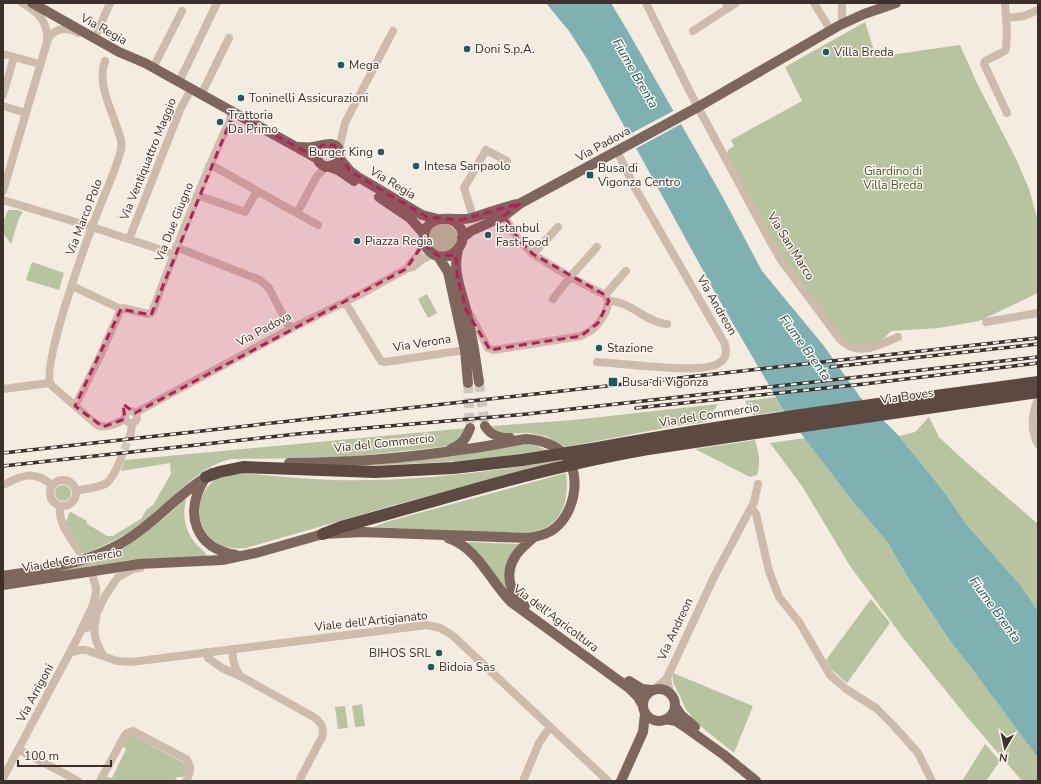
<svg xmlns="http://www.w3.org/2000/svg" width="1041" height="784" font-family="'Nunito Sans',sans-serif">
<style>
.green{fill:#b8c4a0}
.water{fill:#7fb0b2}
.pier{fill:#f4ebe1}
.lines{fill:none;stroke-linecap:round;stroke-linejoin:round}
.minor-tunnel{stroke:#cfc6bd;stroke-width:8;stroke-dasharray:8 4;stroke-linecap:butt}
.major-tunnel{stroke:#cfc6bd;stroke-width:10;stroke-dasharray:10 5;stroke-linecap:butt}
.minor{stroke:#cdbbac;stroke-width:8}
.major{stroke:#7d675c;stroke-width:10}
.highway{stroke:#5c4a42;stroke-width:12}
.rail-casing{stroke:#3b302b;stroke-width:3.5}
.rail{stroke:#fbf5ee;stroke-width:2;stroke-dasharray:6;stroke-linecap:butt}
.highway-bridge{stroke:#5c4a42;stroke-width:12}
.marked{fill:#c2185b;fill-opacity:0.2;stroke:#c2185b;stroke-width:3;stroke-dasharray:8 5;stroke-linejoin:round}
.poi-dot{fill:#1f5a5e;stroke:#fbf5ee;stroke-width:1.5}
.labels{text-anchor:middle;stroke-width:3;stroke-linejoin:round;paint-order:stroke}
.street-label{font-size:12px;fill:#3b302b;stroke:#fbf5ee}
.poi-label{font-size:12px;fill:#3b302b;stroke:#fbf5ee;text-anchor:start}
.park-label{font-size:12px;fill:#4a5a2e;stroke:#fbf5ee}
.water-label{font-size:13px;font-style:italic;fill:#1f5a5e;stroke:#fbf5ee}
</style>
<rect width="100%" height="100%" fill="#f4ebe1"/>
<!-- green -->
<path class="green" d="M865,22L876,57L960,45L976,81L1017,161L1029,189L1038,221V293L979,321L939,328L891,331L881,341L862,346L854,344L844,338L834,328L782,256L727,154L728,150L734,146L731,140L802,101L785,67Z
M8,210H18L23,212L19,218L11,244L3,233V222Z
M443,223C453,225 462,234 457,245C455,248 450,251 447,254L430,249L428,232L432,227Z
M32,262L64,273L59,290L26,280Z
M427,294L437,313L428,318L418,299Z
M777,397L784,411L752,415L745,401Z
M718,404L706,422L670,427L566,447L545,436L529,433L504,434L496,431L492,426L573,420Z
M929,417L939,437L959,456L1038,524V611L1021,586L966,524L945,493L899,436L915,432Z
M468,428L464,436L450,446L431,448L337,458L231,459C197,467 175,498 148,519C129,534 106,545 84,554L66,523L69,513L71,512L87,521L86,523L107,536H113L142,518L146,510L153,505L171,474L170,463L121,471L125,460Z
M805,438L850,498L888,543L907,576L950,641L969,665L1038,758V781H1022L967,717L904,639L850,566L802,486L770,443Z
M755,440C759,453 761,463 757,475L750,477L695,449Z
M528,444L537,446L547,450L477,460L351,467L408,461L501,446Z
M556,461L557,462L398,504L246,548C189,555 184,480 233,473C242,472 254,474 263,475C286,477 309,479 333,480C407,482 482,473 556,461Z
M566,473C570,500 562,527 532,532C523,534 515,533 507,533L374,527L386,522Z
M55 493a8 8 0 1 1 16 0a8 8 0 1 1-16 0Z
M184,500H186C182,517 185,531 196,544C200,548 205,552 207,556L130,560L62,571C115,555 144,538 184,500Z
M465,542L519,544L515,550L511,598Z
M871,599L890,623L847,683L832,670L826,660Z
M673,673L753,706L734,753L690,718L691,715C684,709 684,705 681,698C677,689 671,683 673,673Z
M362,704L365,726L355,727L352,706Z
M345,706L348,728L338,729L335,707Z
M132,735L184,763L186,765V773L183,777H177L175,781H104L107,777L112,778L126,749L123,746L128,737Z
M985,744L1000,761L986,781H962Z"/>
<!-- water -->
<path class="water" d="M546,3H611L630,35L721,194L762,271L824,346L860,397L899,436L945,493L966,524L1021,586L1038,611V758L969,665L950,641L907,576L888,543L850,498L784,411L717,296L589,62L569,31Z"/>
<!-- pier -->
<path class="pier" d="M675,110L683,123L635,149L628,135Z"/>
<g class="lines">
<!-- minor-tunnel -->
<path class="minor-tunnel" d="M120,461L131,432"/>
<!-- major-tunnel -->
<path class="major-tunnel" d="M479,382L485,426
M468,383L470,428"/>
<!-- minor -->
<path class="minor" d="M22,3C37,11 49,22 47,41
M646,3L692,96L770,241L781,260L839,338C857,358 877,346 898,337
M726,3L728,8L736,3
M814,3L831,31
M842,3V17L845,23
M1005,3L1007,32L1006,49L1005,51L985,61L984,64L1007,113
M1006,18L1024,16L1038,10
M693,31L728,8
M97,33L110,3
M3,54L40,64
M105,61C97,82 110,106 116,125C119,134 123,141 121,150C114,176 101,201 92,227C83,251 41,367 51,385L97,425C107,429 116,423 125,419
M153,68L182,11
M179,82L217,3
M3,95L14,57
M201,95L229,38
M3,106L26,113L48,39C56,27 67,27 78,33
M339,149L345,123L393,31
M209,166H213L318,225
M3,191L26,113
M197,195L245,212L257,191
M3,200L92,227L174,254
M471,210L464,188L486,150L507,161
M297,213L317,176L326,167
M129,239L180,110L191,89
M176,247L260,280L269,288L290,329
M533,254L558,227
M409,265L418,255L424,239
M72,286L121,309
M605,295L626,271
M553,299L570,277L597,247
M609,301C630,301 647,323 667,324
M345,302L381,361L385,362L465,350
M470,314L488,348L494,350L581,336C584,334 589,332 592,330C600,323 614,304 605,295L570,277L533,254L519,240L504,216
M986,322L1038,313
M597,362C621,363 702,375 719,363C726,359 727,352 725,344L634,186L617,151
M3,389L49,383
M1038,399C1032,414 1030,430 1038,444
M75,406L100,356L121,309L123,308L148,314L151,313L153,310C177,245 202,180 231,118L230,111
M125 417a6 6 0 1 1 12 0a6 6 0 1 1-12 0Z
M135,413L290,329L361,294L406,269L413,267L423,259L434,254
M131,432L132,423
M50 493a13 13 0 1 1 26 0a13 13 0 1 1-26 0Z
M3,485C22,475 34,470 52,485
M76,491C105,484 107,491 120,461
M60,506C58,524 70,537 79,551
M751,509L754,511L756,514L769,571L779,597L799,622L830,675L846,689L876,708L894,726L918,753L932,781
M96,619C92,633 96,643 103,655
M87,628L97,613L105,596L118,577L133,569L140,568
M232,649C233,660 234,667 240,676
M206,652L208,658L222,668L240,676L312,716C320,721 325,727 322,737L299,781
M70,653L80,650H86L117,661L131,662L427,625L440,628L452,635L608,781
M667,678L670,693
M656,688L667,678L714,577L754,502L758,484
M18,749L78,781
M3,778L77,639L93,605L96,593V587L93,578
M100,781L125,735L127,733L133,731L186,759C193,767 190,773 186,781
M523,781L539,743L550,727"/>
<!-- major -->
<path class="major" d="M32,3L119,52L145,63L316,158
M299,147C304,147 308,148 313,147C322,146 337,138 340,153C341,157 339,161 336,164L326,167C316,163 313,153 322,145
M340,159L350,171L358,177L387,194L422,215L438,219
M330,167L338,170L354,181
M379,197L410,218L424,234
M449,219C483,233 446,275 427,248C424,243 423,237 425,231C432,212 455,222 471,218C487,214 501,207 518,204
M462,238L471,231L504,216L521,203L698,107L840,25L864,14L896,3
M458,250C452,272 462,292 467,313C472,336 476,359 479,382
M438,256L448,272L465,350L468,383
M485,426C491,436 500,438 510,438
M451,449C462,444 466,439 470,428
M204,480C184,514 195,548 236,555
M448,538C478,548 490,581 511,602L629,688L638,697L642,704
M3,576C40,570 78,565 112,548C143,533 165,508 192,487C198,482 205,478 212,473
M3,585L139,564L222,560L256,553L323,534L363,532L527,538C535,537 544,535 551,531C574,517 583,476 565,455C555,444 540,440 526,439C506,442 486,447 466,449C407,458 349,463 289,463
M525,606C510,594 504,574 515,557C519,549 528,543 534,537
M629,681L642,689L651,690
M643 705a16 16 0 1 1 32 0a16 16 0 1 1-32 0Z
M675,706L681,715L695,727
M666,719L676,721L685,727L724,755L756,781
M621,781L643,732L645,714"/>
<!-- highway -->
<path class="highway" d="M769,431L1038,392
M592,449C740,422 889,402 1038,382
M206,477L219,472L243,467L375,472L453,468L522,460
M323,534L341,527L476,489"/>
<defs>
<path id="rail" d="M831,367L1038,344
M636,408L864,384L1038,363
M3,453L1038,338
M3,466L297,434L527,414L1038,357"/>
</defs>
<!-- rail casing -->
<use href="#rail" class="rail-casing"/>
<!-- rail -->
<use href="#rail" class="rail"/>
<!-- highway-bridge -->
<path class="highway-bridge" d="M522,460L592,449
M476,489C533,473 590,459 648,449C688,443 728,437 769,431"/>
</g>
<!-- marked area -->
<path class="marked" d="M230,111L314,156L322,145H334L350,171L427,217L460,220L521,203L504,216L519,240L533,254L605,295L609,301L598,323L581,336L490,350L466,310L457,275L456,255L438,256L423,244L406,269L135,413L123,404L125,419L103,427L75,406L121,309L151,315L232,117Z"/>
<!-- markers -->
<g class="poi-dot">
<circle cx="467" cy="49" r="4"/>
<circle cx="826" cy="52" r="4"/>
<circle cx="341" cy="65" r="4"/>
<circle cx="241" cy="98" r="4"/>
<circle cx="220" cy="122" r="4"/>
<circle cx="381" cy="152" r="4"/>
<circle cx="416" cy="166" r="4"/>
<rect x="586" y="171" width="8" height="8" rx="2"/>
<circle cx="488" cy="235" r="4"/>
<circle cx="357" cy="241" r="4"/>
<circle cx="599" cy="348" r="4"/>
<rect x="608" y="377" width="10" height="10" rx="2"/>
<circle cx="439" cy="653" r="4"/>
<circle cx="431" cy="667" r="4"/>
</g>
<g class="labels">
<!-- street labels -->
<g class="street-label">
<text transform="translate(104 29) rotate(29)" y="4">Via Regia</text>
<text transform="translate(603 144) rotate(-29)" y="4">Via Padova</text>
<text transform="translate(148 159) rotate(-68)" y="4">Via Ventiquattro Maggio</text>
<text transform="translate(393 183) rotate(31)" y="4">Via Regia</text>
<text transform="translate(84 217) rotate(-69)" y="4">Via Marco Polo</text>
<text transform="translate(174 222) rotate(-68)" y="4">Via Due Giugno</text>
<text transform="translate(791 246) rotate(58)" y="4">Via San Marco</text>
<text transform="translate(717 305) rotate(60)" y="4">Via Andreon</text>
<text transform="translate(264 329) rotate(-28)" y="4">Via Padova</text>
<text transform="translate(422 343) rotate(-9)" y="4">Via Verona</text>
<text transform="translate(907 396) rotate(-8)" y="4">Via Boves</text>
<text transform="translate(709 415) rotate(-9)" y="4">Via del Commercio</text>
<text transform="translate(384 443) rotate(-6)" y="4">Via del Commercio</text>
<text transform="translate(72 560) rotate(-9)" y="4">Via del Commercio</text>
<text transform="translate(556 618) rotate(37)" y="4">Via dell'Agricoltura</text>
<text transform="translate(371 621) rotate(-6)" y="4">Viale dell'Artigianato</text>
<text transform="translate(675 629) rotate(-65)" y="4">Via Andreon</text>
<text transform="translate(35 693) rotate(-62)" y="4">Via Arrigoni</text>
</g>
<!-- poi labels -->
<g class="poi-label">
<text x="475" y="53">Doni S.p.A.</text>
<text x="834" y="56">Villa Breda</text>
<text x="349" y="69">Mega</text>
<text x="249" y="102">Toninelli Assicurazioni</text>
<text x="228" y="119">Trattoria<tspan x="228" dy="14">Da Primo</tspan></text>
<text x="373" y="156" text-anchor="end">Burger King</text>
<text x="424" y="170">Intesa Sanpaolo</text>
<text x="598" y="172">Busa di<tspan x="598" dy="14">Vigonza Centro</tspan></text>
<text x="496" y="232">Istanbul<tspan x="496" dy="14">Fast Food</tspan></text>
<text x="365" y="245">Piazza Regia</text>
<text x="607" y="352">Stazione</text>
<text x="622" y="386">Busa di Vigonza</text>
<text x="431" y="657" text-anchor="end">BIHOS SRL</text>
<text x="439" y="671">Bidoia Sas</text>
</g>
<!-- park labels -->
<g class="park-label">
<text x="893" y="175">Giardino di<tspan x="893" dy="14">Villa Breda</tspan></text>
</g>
<!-- water labels -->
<g class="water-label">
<text transform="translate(636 73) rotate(60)" y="5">Fiume Brenta</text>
<text transform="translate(806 347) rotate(54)" y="5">Fiume Brenta</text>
<text transform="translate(996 609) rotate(54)" y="5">Fiume Brenta</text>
</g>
</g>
<!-- border -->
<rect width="1041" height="784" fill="none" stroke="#3b302b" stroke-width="8"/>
<!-- north arrow -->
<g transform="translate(1005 748) rotate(189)" stroke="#fbf5ee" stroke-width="3" paint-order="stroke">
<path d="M0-3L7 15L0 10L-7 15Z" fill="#3b302b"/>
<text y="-6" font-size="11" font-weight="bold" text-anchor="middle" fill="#3b302b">N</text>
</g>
<!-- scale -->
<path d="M18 760v6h93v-6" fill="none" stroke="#3b302b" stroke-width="2"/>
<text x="24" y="760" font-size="12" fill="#3b302b" stroke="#fbf5ee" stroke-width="3" paint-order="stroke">100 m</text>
</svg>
